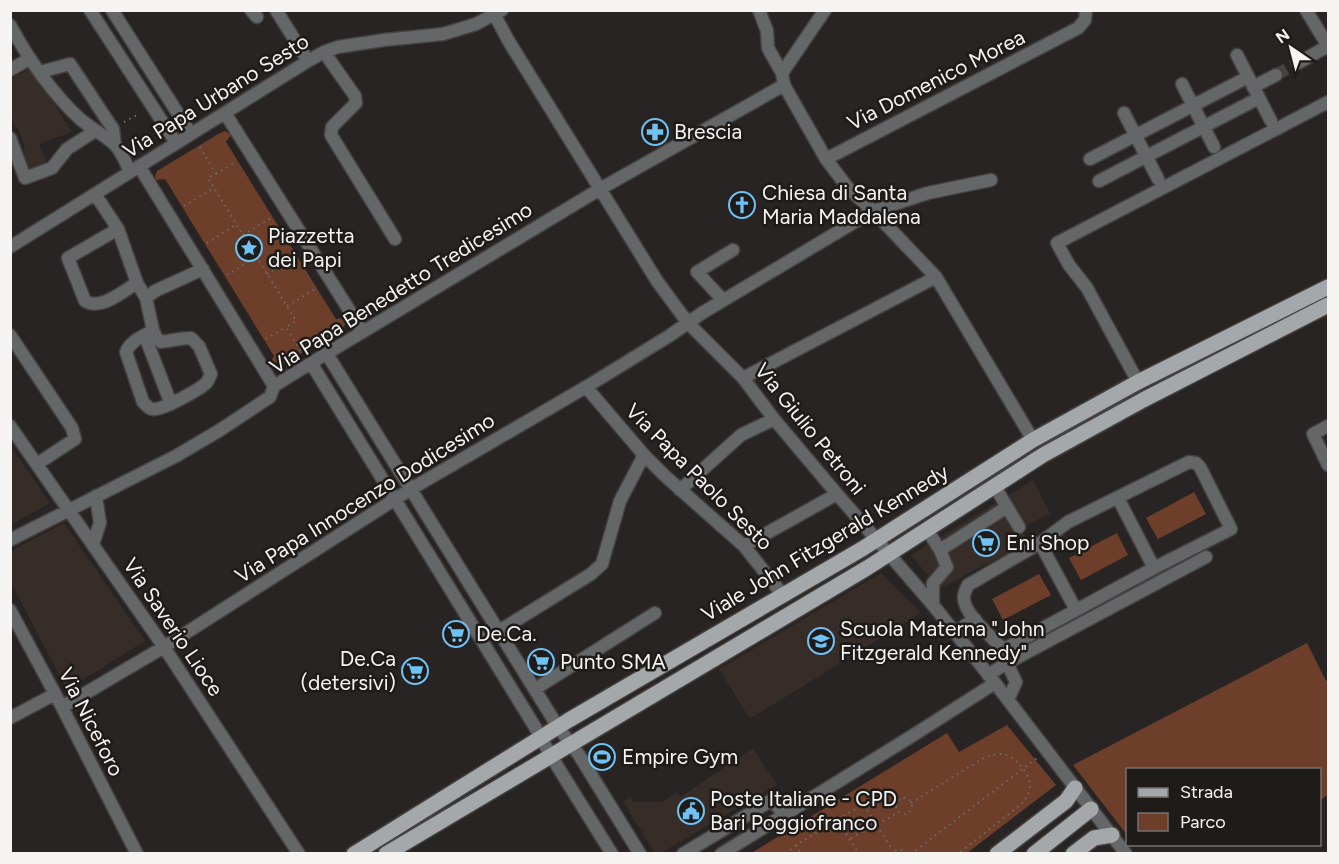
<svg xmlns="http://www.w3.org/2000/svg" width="1339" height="864" font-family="Figtree,sans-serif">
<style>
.built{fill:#362c28}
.green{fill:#6d3f2b}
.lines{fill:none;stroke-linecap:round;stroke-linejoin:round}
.minor-tunnel{stroke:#464342;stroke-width:12;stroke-dasharray:12 6;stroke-linecap:butt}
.minor-casing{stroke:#444140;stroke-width:15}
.major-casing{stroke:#444140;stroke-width:18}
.path{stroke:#6e6b6a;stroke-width:2;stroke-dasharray:1.5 4.5;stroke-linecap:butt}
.minor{stroke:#656667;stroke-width:12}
.major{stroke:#a4a8aa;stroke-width:15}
.labels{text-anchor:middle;stroke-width:5;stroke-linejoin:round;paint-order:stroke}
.street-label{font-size:21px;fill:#f6f4f3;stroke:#1e1b19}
.poi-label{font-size:21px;fill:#f6f4f3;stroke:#1e1b19;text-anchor:start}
</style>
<rect width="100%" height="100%" fill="#272423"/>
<!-- built -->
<path class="built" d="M32,68L72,132L39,144L48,164L30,171L23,149L25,148L18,128H15L11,114L10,79Z
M10,445L50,503L11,525H10Z
M1033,480L1050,514L1020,528L1029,542L939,589L911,555Z
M64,523L145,641L67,690L10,581L11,551Z
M881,573L921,613L750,719L719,669Z
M753,748L777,785L661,853H655L623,802L630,797L633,802H662L677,792L680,797Z"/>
<!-- green -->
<path class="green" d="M225,131L231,135L226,142L336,319L345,318C347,322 345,326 342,329L278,367H273L269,364L274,356L165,179L156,180L155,176L157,171L220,133Z
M1194,492L1206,514L1158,539L1146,518Z
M1117,533L1128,555L1081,580L1069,558Z
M1039,574L1051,595L1003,620L992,599Z
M1307,643L1326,681L1328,680V795L1320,800V770H1128L1127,835L1073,765Z
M1007,725L1056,785L967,853L753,854V852L947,733L959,752Z"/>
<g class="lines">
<!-- minor-tunnel -->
<path class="minor-tunnel" d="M1276,75L1298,63"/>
<defs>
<path id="minor" d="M90,10L176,143
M112,10L191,134
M251,10L257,17
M276,10L308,61
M492,10L508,40L657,281L688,323L743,378L774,419L837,494L933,605L995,683L1126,854
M759,10L767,31L768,48L782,73L784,85L826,159L848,188L873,211L936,277L1033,440
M1306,10L1328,46
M10,25C29,60 51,92 80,119C91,128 104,135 114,144C121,150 126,163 130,172
M324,52L355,96L356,103L332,127L331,135L395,239
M1237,55L1271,121
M1298,63L1328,46
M10,70L29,59
M40,72L70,64L113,129L115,145
M782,73L825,10
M1182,84L1214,147
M1253,87L1276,75
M225,113L363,332
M1124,113L1158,179
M10,138L25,178L52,168L67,149L95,131
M826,159L1078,28L1085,20L1086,10
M1090,159L1248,77
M139,166L274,386
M1099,181L1259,98
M95,194L118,229L137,283L146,298L155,291L203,269
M118,229L68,258L85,301C101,311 123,291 137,283
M10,247L308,61L324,52L338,47L384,40L443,34L476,24L502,10
M146,298L153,330
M723,300L697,272L733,250
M153,330L156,337L161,342C171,341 180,338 191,338L199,346L211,374C209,378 209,379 207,382C201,389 164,409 155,409C150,410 147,406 143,402L126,352C131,340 143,337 153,330Z
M10,335L72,428L75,439L37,464
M145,336L171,404
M327,354L558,727L579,755L640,854
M311,363L535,727L551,756L612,854
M743,378L936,277
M1138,382L1087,288L1069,265L1057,243L1328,102
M586,387L644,455L665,476L744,546L783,595
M10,426L164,647L299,854
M1328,426L1313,434L1328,465
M1189,462L1196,463L1200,467L1231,529L1154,568L1008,647L1002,648C991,636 965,615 964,599C963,594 966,590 968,585L1040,543L1068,522Z
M994,485L1019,527
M680,490L741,435L774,419
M1118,498L1154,568
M927,530L940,550L947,567L933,583V605
M10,540L176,456L220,430L270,397L274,386L311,363L600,189L784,85
M1040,543L1076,610
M93,544L100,523L96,496
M744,546L837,494
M940,550L1007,507
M10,610L62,707L137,854
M499,631L591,574L602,564L620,501L644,455
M955,632L975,619
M1008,657L1007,663L1016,682L1008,700
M988,675L1007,663L1206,557
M535,689L655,613
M62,707L164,647L411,489L586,387L669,336L702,313L873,211L928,193L991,180
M10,718L55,694
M683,854L772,800L784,815
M721,854L912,736L995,683"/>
<path id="major" d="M354,854L569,720L862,549L1033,440L1138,382L1328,287
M386,854L867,568L1043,455L1143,400L1328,305
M997,854L1066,801L1075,788
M1034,854L1091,809
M1073,854L1094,838L1112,835"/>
</defs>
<!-- minor casing -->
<use href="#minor" class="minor-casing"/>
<!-- major casing -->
<use href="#major" class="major-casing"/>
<!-- path -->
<path class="path" d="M124,122L137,115
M200,147L216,174L208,178L296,321L286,327L301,351
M216,174L236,162
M184,206L214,188
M243,235L271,218
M207,243L237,224
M267,274L295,257
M227,275L256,257
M287,306L315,289
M266,339L286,327
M896 806a8 8 0 1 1 16 0a8 8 0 1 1-16 0Z
M911,803L982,759C988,756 994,754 1001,754C1015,755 1031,774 1030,788C1029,793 1026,798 1024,802L958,854
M864,805L893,851
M838,819L888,791L901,799
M851,838L898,813
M796,845L801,854
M786,854L796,845L837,820L859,854
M890,854C896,849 902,848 907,854
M911,854L1037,758"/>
<!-- minor -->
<use href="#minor" class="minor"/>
<!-- major -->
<use href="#major" class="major"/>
</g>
<!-- icons -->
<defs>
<symbol id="pharmacy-ring" viewBox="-11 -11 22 22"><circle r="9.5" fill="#1e1b19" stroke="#70c1f4" stroke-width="1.5"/><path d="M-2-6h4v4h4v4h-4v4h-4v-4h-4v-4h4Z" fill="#70c1f4"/></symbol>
<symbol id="church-ring" viewBox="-11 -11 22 22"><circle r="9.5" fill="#1e1b19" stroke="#70c1f4" stroke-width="1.5"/><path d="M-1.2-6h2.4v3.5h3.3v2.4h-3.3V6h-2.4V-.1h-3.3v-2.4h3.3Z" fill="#70c1f4"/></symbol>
<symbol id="sight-ring" viewBox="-11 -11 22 22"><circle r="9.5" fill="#1e1b19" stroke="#70c1f4" stroke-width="1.5"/><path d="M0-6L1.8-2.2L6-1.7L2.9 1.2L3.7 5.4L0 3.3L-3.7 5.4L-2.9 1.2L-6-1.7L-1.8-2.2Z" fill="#70c1f4"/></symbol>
<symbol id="supermarket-ring" viewBox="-11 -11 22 22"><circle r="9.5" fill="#1e1b19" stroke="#70c1f4" stroke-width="1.5"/><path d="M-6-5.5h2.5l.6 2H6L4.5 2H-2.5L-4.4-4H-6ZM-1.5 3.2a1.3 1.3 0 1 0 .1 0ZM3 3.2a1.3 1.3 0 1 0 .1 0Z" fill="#70c1f4"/></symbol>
<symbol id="school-ring" viewBox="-11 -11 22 22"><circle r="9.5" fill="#1e1b19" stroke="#70c1f4" stroke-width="1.5"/><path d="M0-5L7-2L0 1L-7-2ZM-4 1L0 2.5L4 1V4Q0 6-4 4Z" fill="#70c1f4"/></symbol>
<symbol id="stadium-ring" viewBox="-11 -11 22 22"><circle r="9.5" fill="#1e1b19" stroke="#70c1f4" stroke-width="1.5"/><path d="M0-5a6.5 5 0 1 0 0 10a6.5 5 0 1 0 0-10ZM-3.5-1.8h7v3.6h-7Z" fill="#70c1f4"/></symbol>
<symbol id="civic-ring" viewBox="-11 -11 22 22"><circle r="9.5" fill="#1e1b19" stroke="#70c1f4" stroke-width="1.5"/><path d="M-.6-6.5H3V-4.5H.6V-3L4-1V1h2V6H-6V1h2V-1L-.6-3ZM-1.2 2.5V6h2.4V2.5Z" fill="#70c1f4"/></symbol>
</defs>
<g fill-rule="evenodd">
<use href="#pharmacy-ring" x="640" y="117" width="30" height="30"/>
<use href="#church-ring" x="727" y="190" width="30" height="30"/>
<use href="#sight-ring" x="234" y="233" width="30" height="30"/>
<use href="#supermarket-ring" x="971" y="528" width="30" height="30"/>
<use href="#supermarket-ring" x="441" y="619" width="30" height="30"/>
<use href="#school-ring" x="806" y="626" width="30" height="30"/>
<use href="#supermarket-ring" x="526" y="647" width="30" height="30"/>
<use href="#supermarket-ring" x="400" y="656" width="30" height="30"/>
<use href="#stadium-ring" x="587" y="742" width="30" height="30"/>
<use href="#civic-ring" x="676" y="796" width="30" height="30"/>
</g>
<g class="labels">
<!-- street labels -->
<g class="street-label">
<text transform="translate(936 80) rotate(-27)" y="7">Via Domenico Morea</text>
<text transform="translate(216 96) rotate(-32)" y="7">Via Papa Urbano Sesto</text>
<text transform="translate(401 288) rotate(-32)" y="7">Via Papa Benedetto Tredicesimo</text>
<text transform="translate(810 429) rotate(51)" y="7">Via Giulio Petroni</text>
<text transform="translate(699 477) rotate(45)" y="7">Via Papa Paolo Sesto</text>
<text transform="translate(365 498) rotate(-32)" y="7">Via Papa Innocenzo Dodicesimo</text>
<text transform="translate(825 543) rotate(-31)" y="7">Viale John Fitzgerald Kennedy</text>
<text transform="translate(173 627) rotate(56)" y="7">Via Saverio Lioce</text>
<text transform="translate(91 722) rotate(63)" y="7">Via Niceforo</text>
</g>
<!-- poi labels -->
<g class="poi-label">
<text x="674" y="139">Brescia</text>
<text x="762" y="200">Chiesa di Santa<tspan x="762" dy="24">Maria Maddalena</tspan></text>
<text x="268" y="243">Piazzetta<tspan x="268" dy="24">dei Papi</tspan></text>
<text x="1006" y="550">Eni Shop</text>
<text x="840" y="636">Scuola Materna "John<tspan x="840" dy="24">Fitzgerald Kennedy"</tspan></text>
<text x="476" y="641">De.Ca.</text>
<text x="396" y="666" text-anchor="end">De.Ca<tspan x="396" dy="24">(detersivi)</tspan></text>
<text x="560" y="669">Punto SMA</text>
<text x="622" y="764">Empire Gym</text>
<text x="710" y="806">Poste Italiane - CPD<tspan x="710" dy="24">Bari Poggiofranco</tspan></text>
</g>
</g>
<!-- border -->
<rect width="1339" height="864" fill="none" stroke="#f6f4f3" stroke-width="24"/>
<!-- legend -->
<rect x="1126" y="768" width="195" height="78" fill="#1e1b19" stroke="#747270" stroke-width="1.5"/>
<rect x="1138" y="788" width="30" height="9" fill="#a4a8aa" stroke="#747270" stroke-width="1.5"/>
<text x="1180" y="798" font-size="18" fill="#f6f4f3">Strada</text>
<rect x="1138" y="813" width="30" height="18" fill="#6d3f2b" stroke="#747270" stroke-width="1.5"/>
<text x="1180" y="828" font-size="18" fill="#f6f4f3">Parco</text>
<!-- north arrow -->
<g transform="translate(1291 48) rotate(325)" stroke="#1e1b19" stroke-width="4.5" paint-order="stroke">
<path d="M0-4.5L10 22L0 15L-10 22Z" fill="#f6f4f3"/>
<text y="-9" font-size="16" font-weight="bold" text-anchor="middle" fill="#f6f4f3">N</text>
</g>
</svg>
